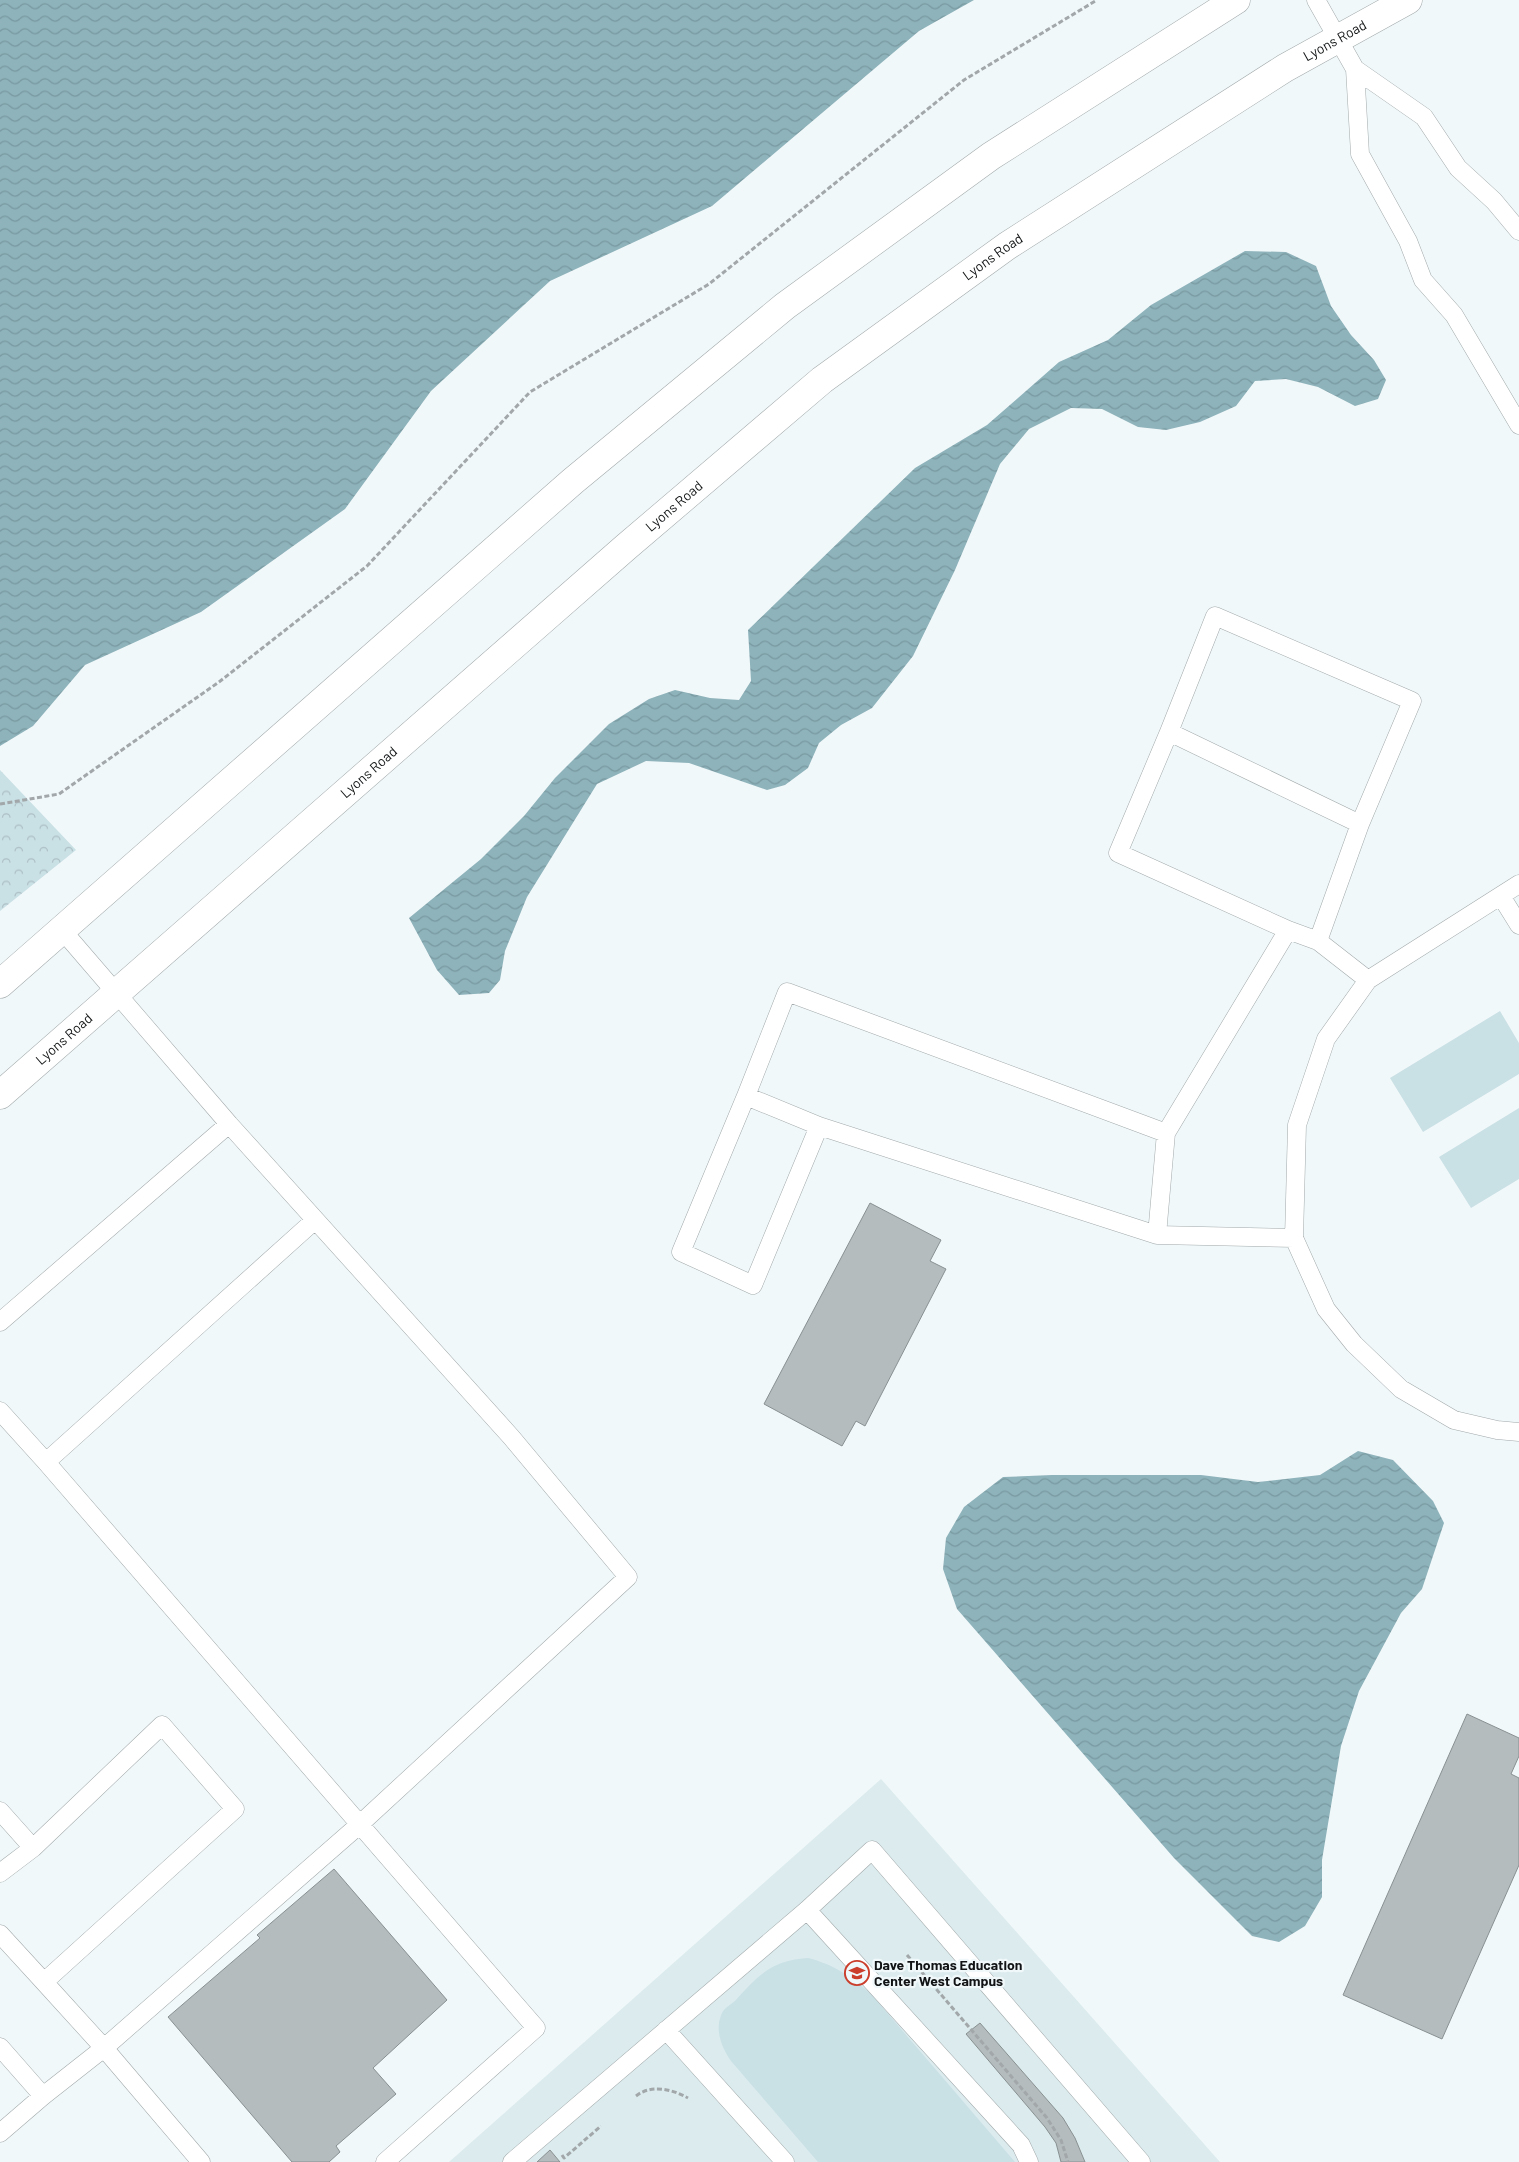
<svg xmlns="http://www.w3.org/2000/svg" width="1519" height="2162" font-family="Barlow,sans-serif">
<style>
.built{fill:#dbebee}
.grass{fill:#c9e0e5}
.forest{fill:url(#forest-crowns)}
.water{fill:url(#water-waves)}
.building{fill:#b4bcbd;stroke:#899091}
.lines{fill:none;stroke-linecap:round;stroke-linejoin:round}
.lane-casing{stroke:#a2a9aa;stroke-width:19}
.primary-casing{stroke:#a2a9aa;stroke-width:29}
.path{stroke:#a2a7a9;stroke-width:3;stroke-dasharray:5 2.5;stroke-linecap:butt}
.lane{stroke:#fff;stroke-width:18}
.primary{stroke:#fff;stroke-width:28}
.labels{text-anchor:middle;stroke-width:4.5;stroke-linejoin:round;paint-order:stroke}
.street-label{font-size:14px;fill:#111314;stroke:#f1f8fa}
.poi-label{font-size:14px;font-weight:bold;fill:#111314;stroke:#f1f8fa;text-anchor:start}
</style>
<defs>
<pattern id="forest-crowns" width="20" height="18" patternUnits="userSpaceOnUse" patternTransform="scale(1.25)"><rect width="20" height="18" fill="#c9e0e5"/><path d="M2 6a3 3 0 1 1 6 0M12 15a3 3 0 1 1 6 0" fill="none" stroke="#acbfc4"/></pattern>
<pattern id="water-waves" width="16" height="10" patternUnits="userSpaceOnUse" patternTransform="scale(1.25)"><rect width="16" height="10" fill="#8eb3bb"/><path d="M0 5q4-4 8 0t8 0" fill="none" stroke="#7999a0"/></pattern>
</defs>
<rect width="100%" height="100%" fill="#f1f8fa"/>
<!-- built -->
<path class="built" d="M881,1779L1220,2162H449Z"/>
<!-- grass -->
<path class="grass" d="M1500,1011L1519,1043V1074L1423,1132L1390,1078Z
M1519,1108V1179L1471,1208L1439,1157Z
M808,1958C835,1965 850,1976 871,1994L1015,2162H818L731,2061C722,2048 714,2030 722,2013C724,2008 732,2004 736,2000C759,1975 772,1960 808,1958Z"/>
<!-- forest -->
<path class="forest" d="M0,770L76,850L0,911Z"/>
<!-- water -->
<path class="water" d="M0,0H974L919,31L712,206L550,281L431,391L345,509L201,612L85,665L33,726L0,746Z
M1245,251L1286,252L1316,266L1331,306L1351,335L1374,360L1386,380L1378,399L1355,406L1318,387L1286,379L1255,381L1236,406L1200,422L1166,430L1138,427L1102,409L1071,408L1029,429L1000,464L955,570L913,656L872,708L841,725L819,743L808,768L785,785L767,790L689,763L646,761L597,784L527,897L505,951L500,980L489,993L459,995L437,970L409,918L481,859L524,816L555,778L609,724L649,699L675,690L710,698L739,700L751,681L748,630L915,468L987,425L1059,362L1108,340L1151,305Z
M1358,1451L1393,1460L1433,1501L1444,1523L1422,1589L1401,1613L1359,1691L1341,1746L1322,1860V1897L1305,1926L1279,1942L1252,1936L1174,1858L957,1609L943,1569L946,1538L964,1507L1003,1477L1052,1475H1201L1258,1482L1320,1475Z"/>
<!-- building -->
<path class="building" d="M870,1203L941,1240L930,1261L946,1269L865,1426L856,1421L842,1446L764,1404Z
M1467,1714L1519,1738V1756L1511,1774L1519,1778V1865L1442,2039L1343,1995Z
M334,1869L447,2000L373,2068L396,2094L336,2146L340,2152L329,2162H292L168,2017L260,1938L257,1935Z
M980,2023L1063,2118L1075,2138L1085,2162H1061L1056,2143L1045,2127L966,2034Z
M550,2150L560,2162H537Z"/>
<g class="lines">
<defs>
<path id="lane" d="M1316,0L1355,69L1424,117L1458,168L1494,201L1519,231
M1355,69L1360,154L1408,241L1423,280L1454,315L1519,425
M1169,732L1215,616L1412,701L1360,824L1318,941
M1501,896L1519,925
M62,930L229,1124
M1288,930L1118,853L1169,732L1360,824
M746,1096L681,1252L753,1285L819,1126L1157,1235L1166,1133L1288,930L1318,941L1368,980L1519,884
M819,1126L746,1096L787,992L1166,1133
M1157,1235L1294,1238L1326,1309L1354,1344L1401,1389L1454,1420L1497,1430L1519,1432
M1294,1238L1297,1125L1326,1039L1368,980
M0,1322L229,1124L512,1438L628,1577L359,1825L104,2048L44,1982L235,1809L162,1725L33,1848
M0,1411L46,1462L536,2028L385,2162
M46,1462L315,1220
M0,1811L33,1848L0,1873
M807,1910L1021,2145L1029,2162
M0,1934L44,1982
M666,2030L785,2162
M0,2047L43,2096
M0,2133L43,2096L104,2048L201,2162
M512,2162L807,1910L872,1850L1141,2162"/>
<g id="primary">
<path d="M0,984L573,481L785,306L991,156L1236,0"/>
<path id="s1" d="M0,1095L626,547L822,380L1007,246L1285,68L1408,0"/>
</g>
</defs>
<!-- lane casing -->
<use href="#lane" class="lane-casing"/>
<!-- primary casing -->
<use href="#primary" class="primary-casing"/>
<!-- path -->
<path class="path" d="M0,804L59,794L219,682L367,566L530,392L709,284L964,80L1097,0
M907,1955L1047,2118L1061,2140L1068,2162
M636,2096C651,2084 672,2089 688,2098
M562,2155L564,2158L601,2126"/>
<!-- lane -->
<use href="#lane" class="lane"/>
<!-- primary -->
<use href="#primary" class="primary"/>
</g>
<!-- icons -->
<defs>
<symbol id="school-ring" viewBox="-11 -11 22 22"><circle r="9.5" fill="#f1f8fa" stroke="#ca3e2b" stroke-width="1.5"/><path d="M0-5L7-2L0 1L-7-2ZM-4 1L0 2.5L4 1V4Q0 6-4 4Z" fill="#ca3e2b"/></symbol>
</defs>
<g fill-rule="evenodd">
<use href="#school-ring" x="843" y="1959" width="28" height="28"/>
</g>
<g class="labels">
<!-- street labels -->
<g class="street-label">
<text dy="5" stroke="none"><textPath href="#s1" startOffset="1705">Lyons Road</textPath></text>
<text dy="5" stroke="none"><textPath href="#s1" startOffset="1300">Lyons Road</textPath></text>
<text dy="5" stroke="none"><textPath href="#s1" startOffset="895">Lyons Road</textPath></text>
<text dy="5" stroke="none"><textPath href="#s1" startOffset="490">Lyons Road</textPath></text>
<text dy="5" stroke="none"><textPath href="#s1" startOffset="85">Lyons Road</textPath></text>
</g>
<!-- poi labels -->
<g class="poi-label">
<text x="874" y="1970">Dave Thomas Education<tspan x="874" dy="16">Center West Campus</tspan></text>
</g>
</g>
</svg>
